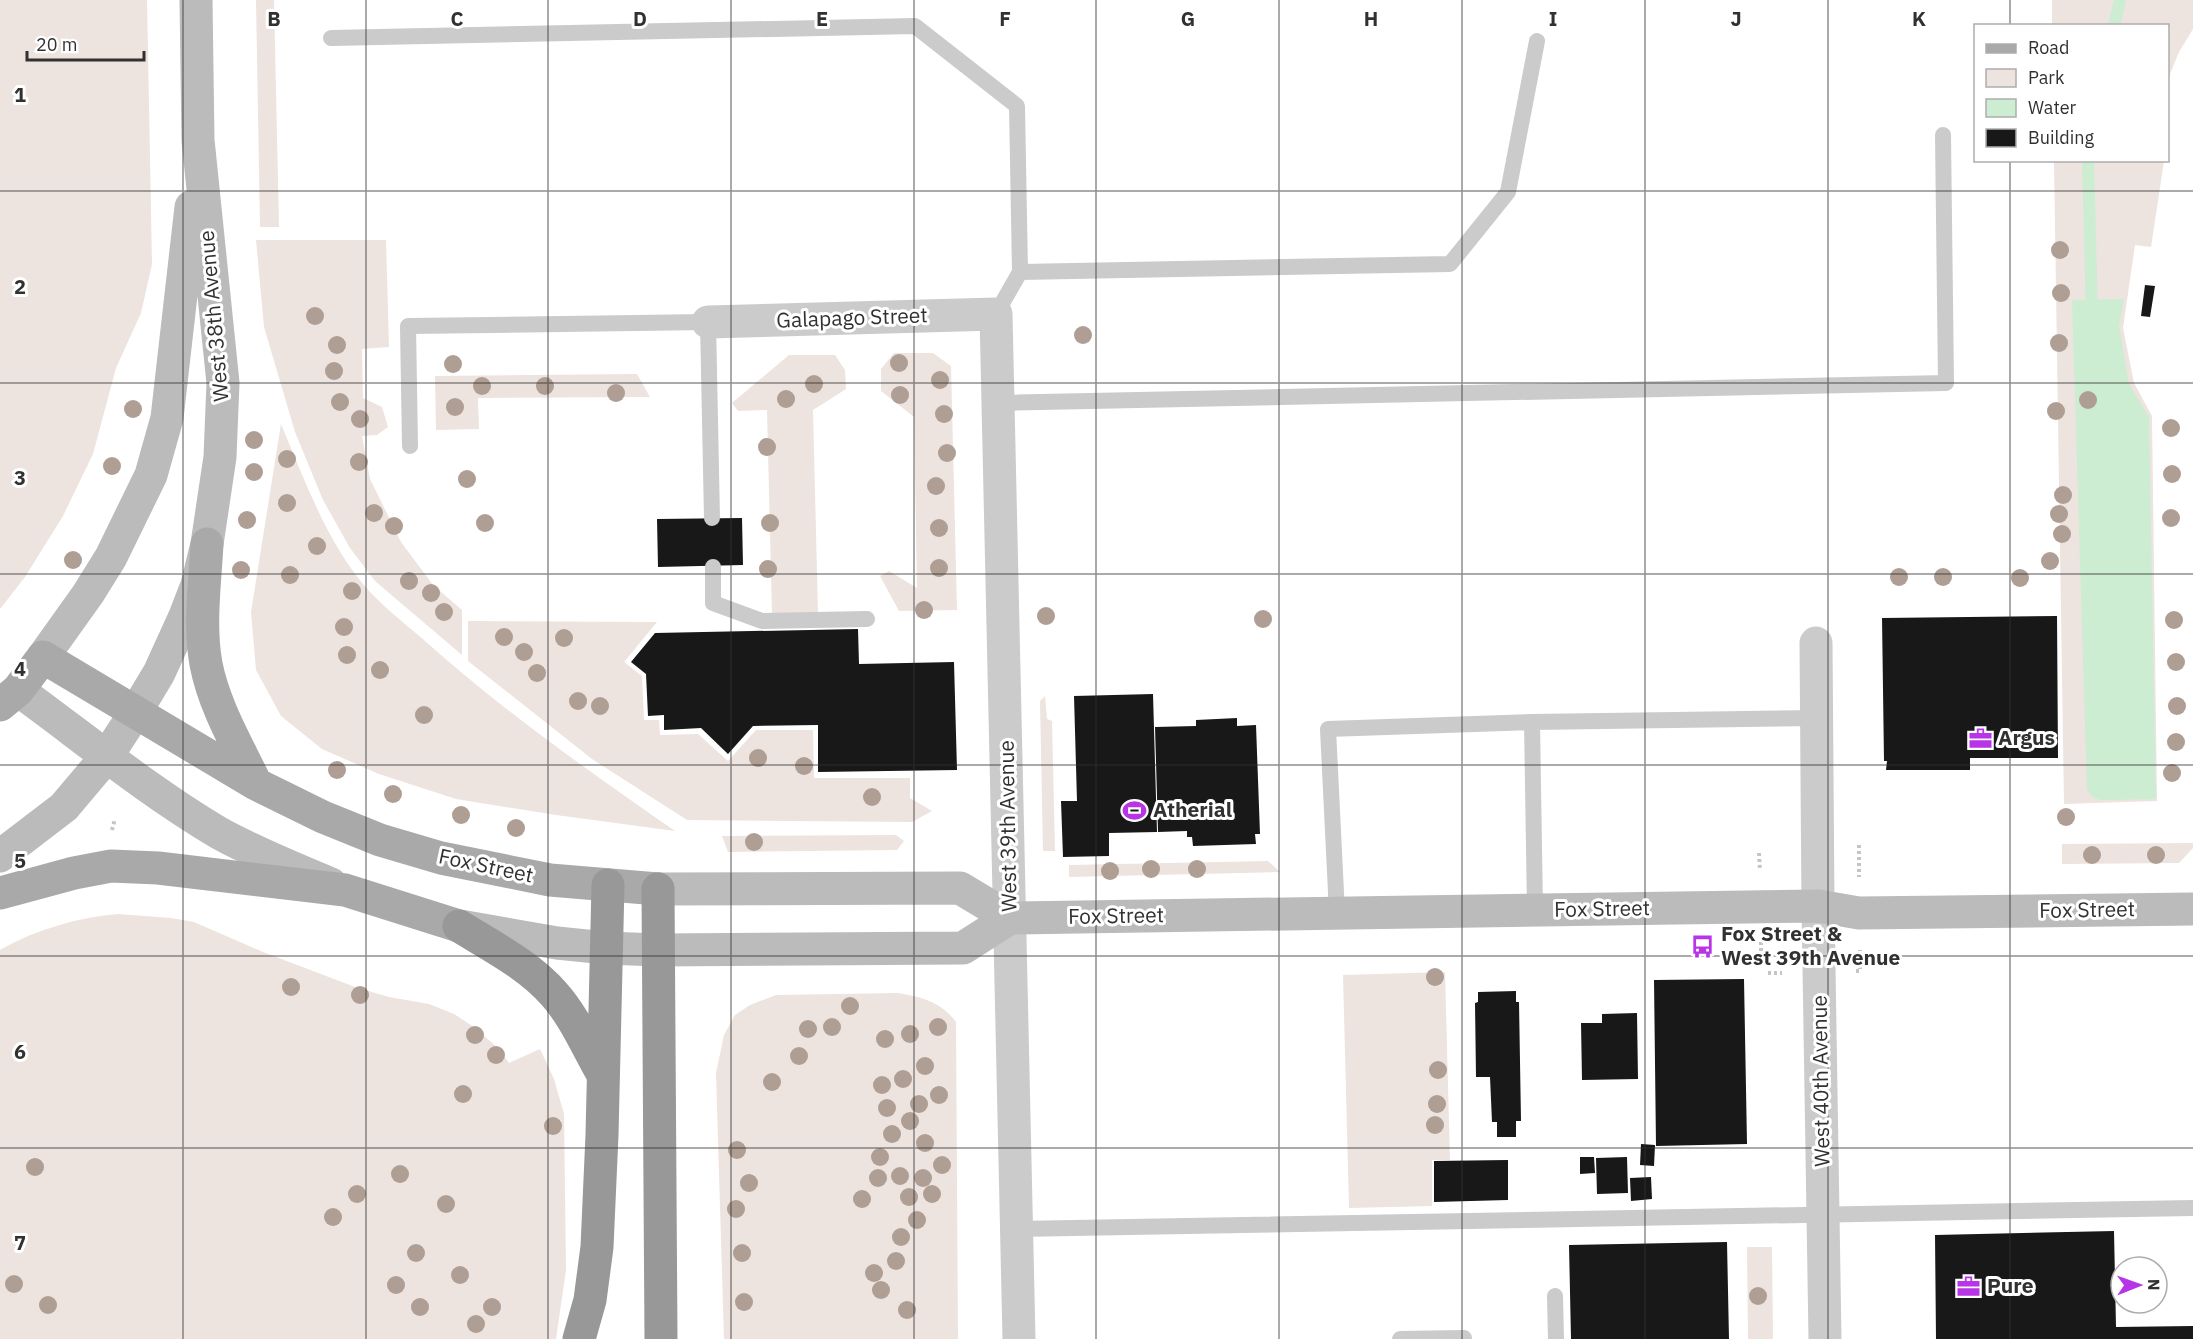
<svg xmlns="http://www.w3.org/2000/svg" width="2193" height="1339" font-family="'IBM Plex Sans',sans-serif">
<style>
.green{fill:#ede3df}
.water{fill:#ccedd2}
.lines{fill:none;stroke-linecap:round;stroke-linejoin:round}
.stream{stroke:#ccedd2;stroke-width:12}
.building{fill:#181818}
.path{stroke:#c5c5c5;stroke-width:4;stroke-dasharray:3 3;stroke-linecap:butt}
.lane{stroke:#cbcbcb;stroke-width:16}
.street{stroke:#cbcbcb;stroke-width:33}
.secondary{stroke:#bbb;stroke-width:33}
.primary{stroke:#a9a9a9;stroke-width:33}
.highway{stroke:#989898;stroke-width:33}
.tree{fill:#af9e94}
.grid{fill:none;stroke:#313131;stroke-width:1.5;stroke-opacity:0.55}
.labels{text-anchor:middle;stroke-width:6;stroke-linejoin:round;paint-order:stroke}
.street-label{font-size:21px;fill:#313131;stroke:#fff}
.poi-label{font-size:21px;font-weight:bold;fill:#313131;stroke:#fff;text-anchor:start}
.grid-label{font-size:20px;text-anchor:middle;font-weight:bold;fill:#313131;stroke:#fff;stroke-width:6;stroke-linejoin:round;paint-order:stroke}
</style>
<rect width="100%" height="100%" fill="#fff"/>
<!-- green -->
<path class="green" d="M0,0H147L152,264L141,313L116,368L93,454L63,516L25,577L0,609Z
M256,0H274L279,227H260Z
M2052,0H2193V29L2179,52L2170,74L2168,88V26L2052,25Z
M2054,161H2164L2151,247L2135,245L2123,328L2134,383L2152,416L2157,801L2064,804Z
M256,240H386L389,347L362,349L363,398L382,407L388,427L377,435L362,436L370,479L401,542L433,585L462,610V655L375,581L350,548L323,500L295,432L264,327Z
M894,353H933L951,366L957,610L899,611L880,576L889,571L917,588L914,417L881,391V369Z
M789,355H835L845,370L846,389L813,410L818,613L772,615L767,410L738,411L732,403Z
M637,374L650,397L478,398L479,429L436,430L435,376Z
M281,424C305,481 328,546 370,592C387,610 407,625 425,641C503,711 589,771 675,831L556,815L456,799L379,774L322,749L281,716L256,670L251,612Z
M468,621L657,622L624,662L642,676L644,720H659L660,735L698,734L728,761L756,730H813L814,778H910V798L932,811L912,822L687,820L592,759L468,661Z
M1045,696L1047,719L1052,721L1055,851H1043L1040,701Z
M896,835L904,841L897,850L728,852L722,836Z
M2193,843V848L2179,863L2062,864V844Z
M1268,861L1280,872L1069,877V865Z
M118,914L171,918L194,922L263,952L355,987L389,997L429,1004L454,1014L474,1027L499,1049L509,1063L540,1049L554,1079L564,1114L566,1270L556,1339H0V950C37,929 76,918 118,914Z
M1445,972L1450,1160H1432V1206L1349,1208L1343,975Z
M898,993C922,997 941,1002 956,1022L958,1339H724L716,1073L724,1035L735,1015L750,1005L776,995Z
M1747,1247H1772L1773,1339H1748Z"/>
<!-- water -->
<path class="water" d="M2124,299L2119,326L2129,384L2149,417L2156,799L2101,800L2094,798L2087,790L2072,300Z"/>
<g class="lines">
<!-- stream -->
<path class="stream" d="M2114,26L2120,0
M2088,160L2092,315"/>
</g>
<!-- building -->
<path class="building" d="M2145,285L2155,286L2150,317L2141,316Z
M742,518L743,565L658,567L657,519Z
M2057,616L2058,758H1970V770H1886L1887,761H1884L1882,618Z
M858,629L859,664L954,662L957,770L818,772V725L753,726L728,754L701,728L664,730V715L648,716L646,674L631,662L655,633Z
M1153,694L1157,832L1109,833V856L1063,857L1061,801H1077L1074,696Z
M1237,718V726L1256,725L1260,834H1255L1256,844L1193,846L1192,837H1187V831L1158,832L1155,727L1196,726V720Z
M1744,979L1747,1144L1656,1146L1654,980Z
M1516,991V1002H1519L1521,1121H1516V1137H1497V1122H1492L1490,1077H1476L1475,1003L1478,1002V992Z
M1637,1013L1638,1079L1582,1080L1581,1023H1602V1014Z
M1641,1144L1655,1145L1654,1166L1640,1165Z
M1580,1157H1594L1595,1173L1580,1174Z
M1627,1157L1628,1193L1597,1194L1596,1158Z
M1508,1160V1200L1434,1202V1161Z
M1651,1177L1652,1199L1631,1201L1630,1178Z
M2114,1231L2116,1327L2193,1326V1339H1936L1935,1235Z
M1727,1242L1729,1339H1571L1569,1245Z"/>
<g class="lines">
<!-- path -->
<path class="path" d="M112,830L115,819
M1859,845V877
M1759,853L1760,871
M1761,942V965
M1856,971H1860V950
M1768,973H1782"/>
<!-- lane -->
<path class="lane" d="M331,38L915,26L1017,106L1020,272L996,314
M1020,272L1450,264L1508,192L1537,41
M998,403L1946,383L1943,135
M410,446L408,326L708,322L712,518
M713,567V603L762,621L867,619
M1532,722L1535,910
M1337,913L1328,729L1532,722L1816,718
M1016,1229L2193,1208
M1555,1296L1556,1339
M1400,1339L1464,1338"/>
<!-- street -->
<path class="street" d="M708,322L996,314L1019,1339
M1816,643L1818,906L1825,1339"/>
<!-- secondary -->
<path class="secondary" d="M43,657L88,594L111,557L151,475L167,418L191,207
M18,690C84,738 148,791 219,833C255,853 293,868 331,884
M0,856L64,807L107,756L135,713L159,673L185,616L197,585L207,544L220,457L223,383L198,140L196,0
M658,889L960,888L1010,918
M460,926L557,943L606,948L658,950L963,948L1010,918L1818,906L1859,913L2193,909"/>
<!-- primary -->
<path class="primary" d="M207,544C205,583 199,625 206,664C214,706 238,746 256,784
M0,705L18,690L43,657L256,784L323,817L380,840L441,858L550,880L658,889
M0,893L74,873L111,866L158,868L345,890L459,926"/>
<!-- highway -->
<path class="highway" d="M658,889L661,1339
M459,926C491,946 529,965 554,994C574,1016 587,1047 602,1073
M579,1339L590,1300L597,1247L602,1135L608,885"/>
</g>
<!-- trees -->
<g class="tree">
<circle cx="2060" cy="250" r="9"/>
<circle cx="2061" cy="293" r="9"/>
<circle cx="315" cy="316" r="9"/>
<circle cx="1083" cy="335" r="9"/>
<circle cx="2059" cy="343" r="9"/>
<circle cx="337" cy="345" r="9"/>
<circle cx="899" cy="363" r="9"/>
<circle cx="453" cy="364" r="9"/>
<circle cx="334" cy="371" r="9"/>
<circle cx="940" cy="380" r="9"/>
<circle cx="814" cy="384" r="9"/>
<circle cx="482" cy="386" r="9"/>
<circle cx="545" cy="386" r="9"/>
<circle cx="616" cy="393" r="9"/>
<circle cx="900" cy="395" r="9"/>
<circle cx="786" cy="399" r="9"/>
<circle cx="2088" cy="400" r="9"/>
<circle cx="340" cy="402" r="9"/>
<circle cx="455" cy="407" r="9"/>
<circle cx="133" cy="409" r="9"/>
<circle cx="2056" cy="411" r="9"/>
<circle cx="944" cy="414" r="9"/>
<circle cx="360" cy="419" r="9"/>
<circle cx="2171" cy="428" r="9"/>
<circle cx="254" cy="440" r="9"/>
<circle cx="767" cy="447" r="9"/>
<circle cx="947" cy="453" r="9"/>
<circle cx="287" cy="459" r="9"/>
<circle cx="359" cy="462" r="9"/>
<circle cx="112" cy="466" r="9"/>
<circle cx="254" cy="472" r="9"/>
<circle cx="2172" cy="474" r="9"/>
<circle cx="467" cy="479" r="9"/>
<circle cx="936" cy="486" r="9"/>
<circle cx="2063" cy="495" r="9"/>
<circle cx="287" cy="503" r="9"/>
<circle cx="374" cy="513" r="9"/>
<circle cx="2059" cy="514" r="9"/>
<circle cx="2171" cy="518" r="9"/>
<circle cx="247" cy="520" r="9"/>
<circle cx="485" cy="523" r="9"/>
<circle cx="770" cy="523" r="9"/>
<circle cx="394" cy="526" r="9"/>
<circle cx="939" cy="528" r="9"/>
<circle cx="2062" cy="534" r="9"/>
<circle cx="317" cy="546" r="9"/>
<circle cx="73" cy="560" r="9"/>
<circle cx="2050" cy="561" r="9"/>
<circle cx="939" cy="568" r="9"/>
<circle cx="768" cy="569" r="9"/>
<circle cx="241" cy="570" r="9"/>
<circle cx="290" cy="575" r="9"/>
<circle cx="1899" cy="577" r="9"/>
<circle cx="1943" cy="577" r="9"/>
<circle cx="2020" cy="578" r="9"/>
<circle cx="409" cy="581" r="9"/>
<circle cx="352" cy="591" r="9"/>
<circle cx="431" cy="593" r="9"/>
<circle cx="924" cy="610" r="9"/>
<circle cx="444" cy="612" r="9"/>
<circle cx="1046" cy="616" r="9"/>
<circle cx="1263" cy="619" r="9"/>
<circle cx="2174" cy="620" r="9"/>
<circle cx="344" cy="627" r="9"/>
<circle cx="504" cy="637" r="9"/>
<circle cx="564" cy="638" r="9"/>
<circle cx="524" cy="652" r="9"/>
<circle cx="347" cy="655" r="9"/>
<circle cx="2176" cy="662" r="9"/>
<circle cx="380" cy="670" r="9"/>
<circle cx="537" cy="673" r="9"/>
<circle cx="578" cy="701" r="9"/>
<circle cx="600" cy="706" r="9"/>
<circle cx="2177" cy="706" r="9"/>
<circle cx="424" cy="715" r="9"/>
<circle cx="2176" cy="742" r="9"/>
<circle cx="758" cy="758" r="9"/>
<circle cx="804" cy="766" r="9"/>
<circle cx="337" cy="770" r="9"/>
<circle cx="2172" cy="773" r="9"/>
<circle cx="393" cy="794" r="9"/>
<circle cx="872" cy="797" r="9"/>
<circle cx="461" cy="815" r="9"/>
<circle cx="2066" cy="817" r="9"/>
<circle cx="516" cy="828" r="9"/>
<circle cx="754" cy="842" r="9"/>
<circle cx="2092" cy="855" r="9"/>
<circle cx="2156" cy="855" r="9"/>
<circle cx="1151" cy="869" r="9"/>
<circle cx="1197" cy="869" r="9"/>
<circle cx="1110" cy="871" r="9"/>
<circle cx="1435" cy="977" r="9"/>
<circle cx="291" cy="987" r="9"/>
<circle cx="360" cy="995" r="9"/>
<circle cx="850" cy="1006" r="9"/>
<circle cx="832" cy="1027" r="9"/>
<circle cx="938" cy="1027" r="9"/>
<circle cx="808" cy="1029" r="9"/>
<circle cx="910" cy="1034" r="9"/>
<circle cx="475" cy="1035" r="9"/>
<circle cx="885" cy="1039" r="9"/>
<circle cx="496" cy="1055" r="9"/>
<circle cx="799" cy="1056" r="9"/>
<circle cx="925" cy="1066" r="9"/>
<circle cx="1438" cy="1070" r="9"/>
<circle cx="903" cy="1079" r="9"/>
<circle cx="772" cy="1082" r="9"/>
<circle cx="882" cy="1085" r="9"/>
<circle cx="463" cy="1094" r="9"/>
<circle cx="939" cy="1095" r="9"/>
<circle cx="919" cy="1104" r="9"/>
<circle cx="1437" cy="1104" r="9"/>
<circle cx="887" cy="1108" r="9"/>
<circle cx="910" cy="1121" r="9"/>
<circle cx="1435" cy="1125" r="9"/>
<circle cx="553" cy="1126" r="9"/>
<circle cx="892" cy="1134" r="9"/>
<circle cx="925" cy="1143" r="9"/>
<circle cx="737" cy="1150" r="9"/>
<circle cx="880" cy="1157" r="9"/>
<circle cx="942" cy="1165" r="9"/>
<circle cx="35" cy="1167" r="9"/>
<circle cx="400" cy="1174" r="9"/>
<circle cx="900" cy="1176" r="9"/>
<circle cx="878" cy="1178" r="9"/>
<circle cx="923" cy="1178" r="9"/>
<circle cx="749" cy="1183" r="9"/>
<circle cx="357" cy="1194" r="9"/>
<circle cx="932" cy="1194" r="9"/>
<circle cx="909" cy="1197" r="9"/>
<circle cx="862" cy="1199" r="9"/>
<circle cx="446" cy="1204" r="9"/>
<circle cx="736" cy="1209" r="9"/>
<circle cx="333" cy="1217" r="9"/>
<circle cx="917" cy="1220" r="9"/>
<circle cx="901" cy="1237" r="9"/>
<circle cx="416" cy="1253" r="9"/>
<circle cx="742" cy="1253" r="9"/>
<circle cx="896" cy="1261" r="9"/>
<circle cx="874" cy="1273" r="9"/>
<circle cx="460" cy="1275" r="9"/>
<circle cx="14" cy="1284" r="9"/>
<circle cx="396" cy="1285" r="9"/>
<circle cx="881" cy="1290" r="9"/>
<circle cx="1758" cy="1296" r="9"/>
<circle cx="744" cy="1302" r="9"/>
<circle cx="48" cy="1305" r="9"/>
<circle cx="420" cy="1307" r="9"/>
<circle cx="492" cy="1307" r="9"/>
<circle cx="907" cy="1310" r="9"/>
<circle cx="476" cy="1324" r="9"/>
</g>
<!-- grid -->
<path class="grid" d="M183,0V1339M366,0V1339M548,0V1339M731,0V1339M914,0V1339M1096,0V1339M1279,0V1339M1462,0V1339M1645,0V1339M1828,0V1339M2010,0V26M2010,160V1339M0,191H2193M0,383H2193M0,574H2193M0,765H2193M0,956H2193M0,1148H2193"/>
<!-- icons -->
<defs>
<symbol id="office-bare" viewBox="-9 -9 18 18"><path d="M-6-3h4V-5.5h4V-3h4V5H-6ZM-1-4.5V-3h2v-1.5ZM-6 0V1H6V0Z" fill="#b735e6" stroke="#fff" stroke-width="2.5" paint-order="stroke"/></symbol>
<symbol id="stadium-bare" viewBox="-9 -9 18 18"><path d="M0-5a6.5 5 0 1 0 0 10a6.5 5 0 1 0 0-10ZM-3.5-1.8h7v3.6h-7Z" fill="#b735e6" stroke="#fff" stroke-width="2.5" paint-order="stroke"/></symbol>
<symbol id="bus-bare" viewBox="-9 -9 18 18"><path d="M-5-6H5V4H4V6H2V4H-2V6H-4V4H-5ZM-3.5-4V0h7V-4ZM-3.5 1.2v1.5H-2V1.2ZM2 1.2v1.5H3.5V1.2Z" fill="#b735e6" stroke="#fff" stroke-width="2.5" paint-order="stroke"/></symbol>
</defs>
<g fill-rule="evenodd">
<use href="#office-bare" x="1964" y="722" width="33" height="33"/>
<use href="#stadium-bare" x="1118" y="794" width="33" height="33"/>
<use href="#bus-bare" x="1686" y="930" width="33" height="33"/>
<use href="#office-bare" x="1952" y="1270" width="33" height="33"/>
</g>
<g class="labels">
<!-- street labels -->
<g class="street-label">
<text transform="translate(214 316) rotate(-95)" y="7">West 38th Avenue</text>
<text transform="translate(852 318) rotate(-2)" y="7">Galapago Street</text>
<text transform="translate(1008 826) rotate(-91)" y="7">West 39th Avenue</text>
<text transform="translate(486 866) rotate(12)" y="7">Fox Street</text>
<text transform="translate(1602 909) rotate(-1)" y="7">Fox Street</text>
<text transform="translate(2087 910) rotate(-1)" y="7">Fox Street</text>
<text transform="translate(1116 916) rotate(-1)" y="7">Fox Street</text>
<text transform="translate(1821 1081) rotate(-91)" y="7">West 40th Avenue</text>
</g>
<!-- poi labels -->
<g class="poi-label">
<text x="1998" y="745">Argus</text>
<text x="1153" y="817">Atherial</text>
<text x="1721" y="941">Fox Street &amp;<tspan x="1721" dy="24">West 39th Avenue</tspan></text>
<text x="1987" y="1293">Pure</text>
</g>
</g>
<g class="grid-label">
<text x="274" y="26">B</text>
<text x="457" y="26">C</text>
<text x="640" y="26">D</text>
<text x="822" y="26">E</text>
<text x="1005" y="26">F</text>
<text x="1188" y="26">G</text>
<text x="1371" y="26">H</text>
<text x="1553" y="26">I</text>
<text x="1736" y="26">J</text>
<text x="1919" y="26">K</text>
<text x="20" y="102">1</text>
<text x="20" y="294">2</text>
<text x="20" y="485">3</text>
<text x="20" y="676">4</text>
<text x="20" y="868">5</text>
<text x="20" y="1059">6</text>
<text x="20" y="1250">7</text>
</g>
<!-- legend -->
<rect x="1974" y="24" width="195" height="138" fill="#ffffff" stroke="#adadad" stroke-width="1.5"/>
<rect x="1986" y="44" width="30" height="9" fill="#a9a9a9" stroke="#adadad" stroke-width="1.5"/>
<text x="2028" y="54" font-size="18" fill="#313131">Road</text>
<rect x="1986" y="69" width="30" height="18" fill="#ede3df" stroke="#adadad" stroke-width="1.5"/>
<text x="2028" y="84" font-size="18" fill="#313131">Park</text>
<rect x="1986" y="99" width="30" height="18" fill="#ccedd2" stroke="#adadad" stroke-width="1.5"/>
<text x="2028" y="114" font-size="18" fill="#313131">Water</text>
<rect x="1986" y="129" width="30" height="18" fill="#181818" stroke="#adadad" stroke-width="1.5"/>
<text x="2028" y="144" font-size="18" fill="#313131">Building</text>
<!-- north arrow -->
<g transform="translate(2139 1285) rotate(89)"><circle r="28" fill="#ffffff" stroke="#adadad" stroke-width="1.5"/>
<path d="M0-4.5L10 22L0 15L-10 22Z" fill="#b735e6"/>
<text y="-9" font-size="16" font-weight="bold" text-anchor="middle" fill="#313131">N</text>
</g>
<!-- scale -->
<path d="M27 51v9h117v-9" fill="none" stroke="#313131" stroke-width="3"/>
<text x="36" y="51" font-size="18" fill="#313131" stroke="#ffffff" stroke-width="4.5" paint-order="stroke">20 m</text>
</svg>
